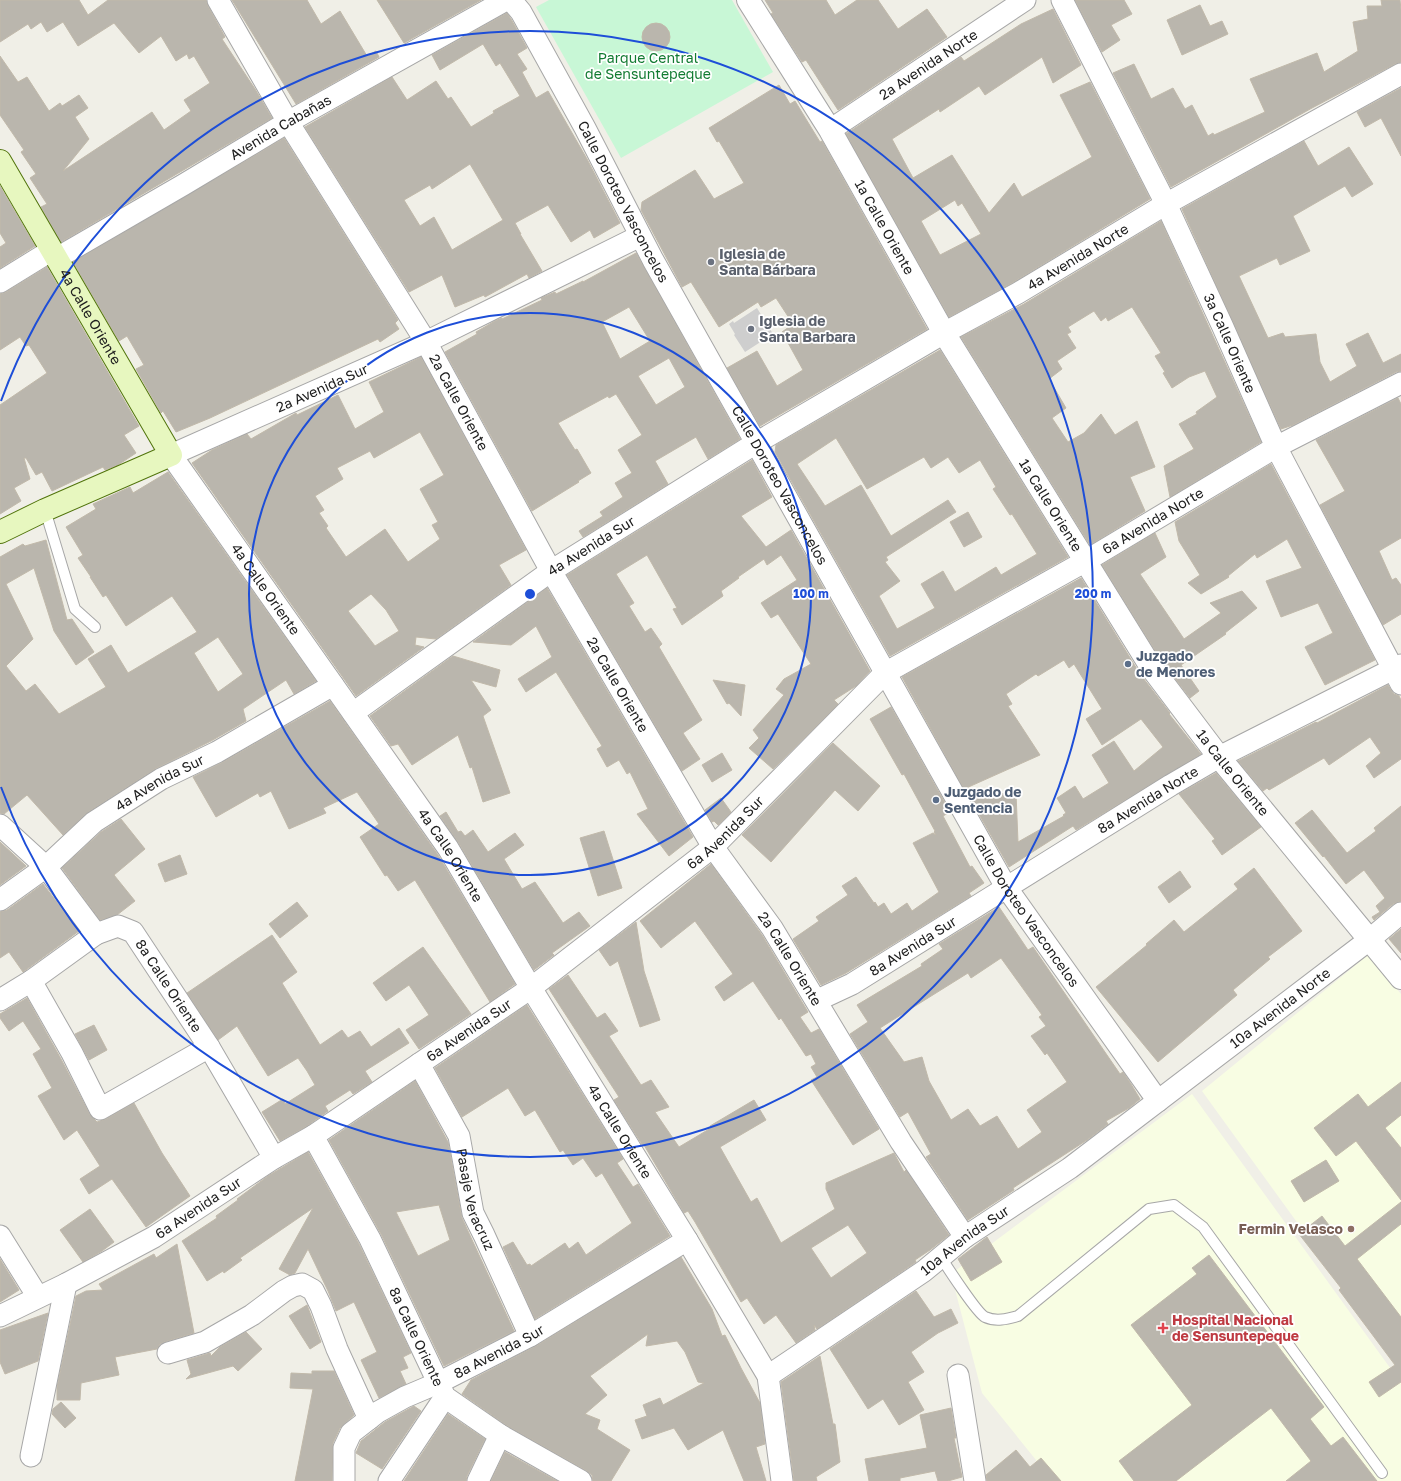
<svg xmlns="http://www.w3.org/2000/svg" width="1401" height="1481" font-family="'Golos Text',sans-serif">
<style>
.education{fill:#f8fde3}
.religious{fill:#cecece}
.park{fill:#c8f7d6}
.building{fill:#bab6ad;stroke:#c1b9aa;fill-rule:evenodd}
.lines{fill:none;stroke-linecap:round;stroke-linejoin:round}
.service-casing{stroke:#a7a7a7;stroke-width:12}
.minor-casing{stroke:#a7a7a7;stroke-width:23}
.tertiary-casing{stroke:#a7a7a7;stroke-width:24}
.secondary-casing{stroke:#51740b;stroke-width:24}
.service{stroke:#fff;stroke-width:10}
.minor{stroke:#fff;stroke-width:21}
.tertiary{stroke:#fff;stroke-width:22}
.secondary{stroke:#e7f7bf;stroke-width:22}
.ring{fill:none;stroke:#1d4ed8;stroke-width:2}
.worship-dot{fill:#6b7280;stroke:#fff;stroke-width:1.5}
.service-dot{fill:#5c6f8a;stroke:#fff;stroke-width:1.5}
.education-dot{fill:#8d6e63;stroke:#fff;stroke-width:1.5}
.health-dot{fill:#e0444e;stroke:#fff;stroke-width:1.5}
.labels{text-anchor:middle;stroke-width:3.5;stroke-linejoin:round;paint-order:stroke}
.park-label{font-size:14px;fill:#127b32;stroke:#fff}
.street-label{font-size:14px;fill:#202020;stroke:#fff}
.worship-label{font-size:14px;font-weight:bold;fill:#5b616d;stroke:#fff;text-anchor:start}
.service-label{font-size:14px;font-weight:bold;fill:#4e5e75;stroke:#fff;text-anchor:start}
.education-label{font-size:14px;font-weight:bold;fill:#785e54;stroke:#fff;text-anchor:end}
.health-label{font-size:14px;font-weight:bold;fill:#be3a42;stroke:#fff;text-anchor:start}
.centre{fill:#1d4ed8;stroke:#fff;stroke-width:2}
.ring-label{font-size:12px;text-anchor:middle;font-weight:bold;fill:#1d4ed8;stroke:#fff;stroke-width:3.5;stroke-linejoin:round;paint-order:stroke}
</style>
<rect width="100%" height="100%" fill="#f0efe7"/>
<!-- education -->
<path class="education" d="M1368,955L1401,994V1366L1202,1091Z
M1192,1094L1401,1383V1481H1053L982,1393L951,1274Z"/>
<!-- religious -->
<path class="religious" d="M757,308L773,334L745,352L734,335L735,334L729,324L733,321L734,323Z"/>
<!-- park -->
<path class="park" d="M549,0H732L773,72L621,158L536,7Z"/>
<!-- building -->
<path class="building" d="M0,0H79L88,15L108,0H206L208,6L225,37L222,39L255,89L272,118L61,242L41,207L47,204L30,178L36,174L21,152L24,150L0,115V56L18,82L27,77L49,111L60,103L62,106L79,95L88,108L75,117L89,139L63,171L152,112L164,130L191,111L184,100L210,83L194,56L189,59L187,54L176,61L161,36L139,53L114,23L78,46L63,22L47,32L41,22L31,29L28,24L0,42Z
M232,0H307L321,24L340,11L367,56L376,51L379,57L296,104Z
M377,0H481L404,43Z
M765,0H826L835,15L857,0H878L898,29L927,9L947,37L838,110L806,60L802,62L771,14L773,13Z
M1075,0H1124L1132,14L1111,25L1120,40L1102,52Z
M1381,0H1400L1401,10V62L1395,64L1312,108L1171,187L1113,73L1134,64L1151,99L1173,88L1185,109L1192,105L1208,136L1213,133L1214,135L1265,112L1250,79L1317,53L1324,72L1358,51L1353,22L1368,19L1367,6H1382Z
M1200,5L1210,26L1222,21L1228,34L1182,55L1167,20Z
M1053,9L1081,65L1053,83L1042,57L985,95L979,86L940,112L939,109L892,139L913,178L952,155L989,213L1014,183L1022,197L1092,157L1060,95L1090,82L1150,199L1012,283L949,317L846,134L961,57L964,61L1021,24ZM955,200L958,206L962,203L981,234L940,255L921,221Z
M507,13L511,19L527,48L517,54L527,69L522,72L536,98L548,91L587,159L620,223L594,238L590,230L571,242L548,205L515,223L521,234H520L542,271L529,278L527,274L485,297L484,295L455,307L442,275L409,292L305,127L392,77L407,100L436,81L448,99L451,97L471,127L494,113L493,111L520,96L500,63L496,66L483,44L440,70L432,55ZM470,164L503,220L452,250L434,217L420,226L404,200L430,185L432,189Z
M642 37a14 14 0 1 1 28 0a14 14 0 1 1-28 0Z
M779,85L790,104L795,101L820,142L822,141L927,329L760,426L727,368L757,351L777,386L803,370L782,332L793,324L776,298L761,307L758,302L719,327L691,282L682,287L641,210L642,202L695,170L714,199L744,183L719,141L717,142L709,128Z
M1401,88V156L1381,118L1365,127L1357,112Z
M284,138L398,320L395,323L399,329L380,342L378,339L210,418L176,432L163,411L161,413L136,369L144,365L127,336L119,341L73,262Z
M1304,141L1318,166L1349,147L1373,184L1352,197L1345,186L1293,216L1310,251L1280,265L1277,258L1239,276L1268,338L1283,333L1285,337L1316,334L1320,362L1330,382L1357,366L1346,344L1368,333L1383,363L1401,354V371L1396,372L1293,425L1281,429L1182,209Z
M0,186L35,246L0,268V247L6,243L0,233Z
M1161,221L1261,442L1170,497L1164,466L1194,449L1179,424L1197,414L1196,412L1217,397L1205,371L1189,377L1172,388L1163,373L1165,372L1155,356L1161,353L1132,307L1108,321L1106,317L1101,321L1094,311L1068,327L1071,332L1067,334L1076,348L1057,361L1062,369L1049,379L1066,408L1052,418L1068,442L1084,433L1101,414L1115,435L1137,421L1155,467L1130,477L1145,511L1090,545L961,337L1024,304Z
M636,253L740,439L708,459L696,437L655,461L668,484L583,537L579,531L603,516L600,512L623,497L615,483L632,473L618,450L642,435L616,394L609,398L608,396L558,423L575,450L577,449L591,473L578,481L579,482L532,511L445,352L477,334L476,332L495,321L502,318V319L542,300L541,298L555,292L556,294L583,281V282ZM629,307L650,341L620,359L602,322ZM669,358L685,387L656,405L638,376Z
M47,267L139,426L124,435L136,453L118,465L105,470L103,467L52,491L42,472L36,475L26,458H24L30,479L14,488L21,501L0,514V405L47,373L29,345L26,346L20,337L0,350V294L6,292Z
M940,350L1068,557L890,656L775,452L776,445ZM836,438L867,489L924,457L931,468L948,457L959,473L980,460L996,487L993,489L1010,515L1012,514L1037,554L1001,575L996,567L955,592L943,571L921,584L935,608L897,629L879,596L900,581L885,562L888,560L886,557L956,512L948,500L891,536L861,485L825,506L797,464Z
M421,357L526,550L499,565L511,585L436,639L416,637L415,645L424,647L356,696L192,463L212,450L247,434L251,439L296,413L297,415L338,395L355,429L384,412L369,382ZM420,432L444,475L420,489L438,522L432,525L440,539L408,562L385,529L346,557L326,528L328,526L319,513L324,510L315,496L343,479L337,468L370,451L374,458ZM371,594L386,610L399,631L375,646L348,611Z
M1398,398L1401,404V538L1379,551L1392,580L1396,578L1401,585V614L1383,625L1320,505L1345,491L1316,440Z
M752,460L772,497L741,516L766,547L791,530L870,671L856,686L834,700L838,704L773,769L749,748L759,738L753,730L784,695L776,689L784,679L811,664L778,614L771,618L761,603L797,580L781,555L767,565L764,559L738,577L739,578L721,591L723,596L682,625L673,609L677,608L647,555L616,574L634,603L629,606L645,632L651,628L662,644L659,647L702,720L683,733L700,759L682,771L567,575Z
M1271,464L1375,660L1325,685L1305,647L1333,633L1318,603L1281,617L1266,581L1302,568L1287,539L1257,558L1255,554L1228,576L1229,577L1201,594L1188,583L1200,575L1179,541L1175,522Z
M168,472L316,681L294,694L286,680L243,709L246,721L211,741L155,769L88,812L63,835L27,795L4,814L0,813V557L23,544L25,546L46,540L67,620L72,619L94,652L76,665L54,631L34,568L6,584L33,639L6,666L26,691L35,684L59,714L106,687L88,659L111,645L128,673L197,632L172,596L126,626L106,595L103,597L90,577H91L78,558L83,555L66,527L96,509L93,504L130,487L133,493ZM218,637L243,674L218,692L194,653Z
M968,512L982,537L964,547L950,522Z
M1155,533L1166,557L1140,574L1184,639L1221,613L1210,603L1242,591L1257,608L1225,633L1226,634L1181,665L1199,691L1190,698L1161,660L1102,565Z
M1081,578L1140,674L1170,713L1169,714L1201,754L1076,830L1073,826L1009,867L968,795L1016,793L1018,842L1064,816L1063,815L1066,813L1057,798L1075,786L1083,799L1109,783L1092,755L1114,741L1134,771L1163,747L1141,719L1102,745L1086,719L1102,709L1074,664L1069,668L1064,660L1038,676L1036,674L1006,694L1012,704L1008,706L1040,755L964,789L902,677Z
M547,588L693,837L669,856L637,814L648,809L630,772L627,774L619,760L607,767L597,749L602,746L556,672L526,692L518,679L552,657L536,626L511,645L473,642Z
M453,656L500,670L496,687L471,680L491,710L483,716L510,793L483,802L472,767L470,768L458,735L412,765L398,744L391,746L370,716Z
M713,680L745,685L741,716L729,703L727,704Z
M1388,685L1391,690L1394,694L1399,696L1401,700V759L1374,778L1366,766L1381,753L1370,737L1329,765L1324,758L1269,790L1267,788L1263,791L1238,761L1316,722L1317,723Z
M330,701L438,855L515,984L490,1002L415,880L398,891L387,875L385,876L360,837L379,824L357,792L323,808L326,813L289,829L271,791L260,797L258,793L216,817L193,777L223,762Z
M891,707L950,812L943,816L970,867L972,866L984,883L969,893L971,896L846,973L821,985L793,939L819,921L816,917L848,895L842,886L856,877L874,903L875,902L878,907L884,903L891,914L907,903L912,911L939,892L913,843L933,833L936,835L934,832L935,831L904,774L902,775L870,719Z
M833,743L880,786L858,811L835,790L771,862L742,835Z
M722,753L732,770L712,782L702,765Z
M1216,773L1261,827L1222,855L1212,841L1215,839L1179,794Z
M721,798L731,812L718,825L714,821L712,822L705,810Z
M1401,806V901L1393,904L1374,920L1372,917L1380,912L1376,906L1385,898L1364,870L1346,884L1324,856L1323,857L1295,823L1312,810L1347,853L1376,831L1374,828Z
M446,812L458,832L461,831L465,836L473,830L488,852L515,833L524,845L504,859L522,889L535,882L563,923L579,912L590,926L552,953L554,955L534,970L458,842L440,816Z
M121,819L145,849L114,875L135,901L117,915L100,920L62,868L101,832Z
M604,831L622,888L598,896L580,838Z
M0,842L26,866L0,885Z
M180,855L187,874L165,882L158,864Z
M711,864L762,935L808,1012L800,1017L811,1033L819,1029L879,1129L853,1145L811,1080L817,1077L811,1067L816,1064L811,1054L806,1056L781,1018L779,1020L753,981L724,1001L715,987L733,974L695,921L661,948L640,921Z
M1254,868L1302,931L1268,957L1270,959L1233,990L1237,995L1158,1062L1096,987L1147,945L1146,944L1174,920L1184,932L1238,889L1234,884Z
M1180,871L1191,887L1169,903L1158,887Z
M43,884L79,931L23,972L9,952L0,958V912L7,910Z
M297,902L308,916L280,938L269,924Z
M999,907L1028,950L1033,947L1120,1074L1123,1072L1131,1084L1140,1099L1129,1108L1106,1121L1108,1124L1087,1140L1013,1188L1014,1190L968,1220L926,1157L931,1154L908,1112L900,1117L850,1034L868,1022L857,1005L922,966L921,964L943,949L939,944ZM1001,958L1042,1015L1039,1017L1046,1026L1031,1036L1045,1055L1047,1053L1067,1082L1027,1110L1042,1132L1018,1149L997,1116L980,1126L968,1109L951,1120L929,1081L922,1057L904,1062L880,1028L968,973L971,978Z
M636,922L644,971L660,1020L640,1027L618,961L610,966L599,950Z
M1401,929V953L1389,939Z
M272,935L297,972L282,983L320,1045L342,1030L348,1038L360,1031L371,1047L399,1028L409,1043L365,1071L372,1082L353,1094L350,1090L325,1106L328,1111L307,1126L280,1141L262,1112L283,1099L285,1104L315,1085L307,1071L298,1058L268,1076L237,1026L218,1040L187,993Z
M423,947L471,1014L419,1049L406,1030L429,1015L409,985L386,1001L373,983Z
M568,975L597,1018L605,1013L618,1031L609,1036L641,1085L651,1080L669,1107L655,1112L679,1147L711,1128L710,1126L754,1100L766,1120L720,1147L751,1202L757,1198L781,1243L835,1209L826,1189V1183L894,1153L904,1172L906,1170L949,1235L930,1250L915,1260L916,1262L817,1329L814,1325L815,1330L796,1343L776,1315L764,1324L747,1298L741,1302L695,1222L688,1211L684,1213L644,1145L643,1146L614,1100L619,1097L549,989ZM848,1225L867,1253L831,1278L811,1248Z
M27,998L61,1059L90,1115L97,1122L106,1119L134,1103L162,1153L190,1196L146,1227L112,1179L89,1194L80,1179L100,1166L77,1130L64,1140L38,1096L52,1088L33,1054L41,1049L23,1021L9,1031L0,1018V1014Z
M527,1005L623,1159L617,1163L633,1187L638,1184L670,1236L535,1319L503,1247L513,1242L527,1265L530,1264L531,1266L565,1243L569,1249L578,1242L586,1255L632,1223L602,1173L596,1177L583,1158L573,1165L563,1150L560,1152L535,1110L525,1116L508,1088L462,1117L435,1068Z
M94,1025L107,1050L89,1060L75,1034Z
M415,1081L448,1142L462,1218L514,1331L444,1366L381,1234L329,1140ZM439,1205L450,1240L418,1256L396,1212Z
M1401,1082V1115L1385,1128L1401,1148V1200L1356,1141L1336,1156L1314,1128L1358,1094L1368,1107Z
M308,1152L359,1244L411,1353L403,1357L408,1368L400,1371L406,1384L379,1398L361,1360L377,1352L354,1302L336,1311L328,1291L308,1249L295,1273L290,1275L279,1269L313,1208L240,1258L242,1260L224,1273L223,1271L207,1281L182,1241L217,1218L216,1216L238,1200L237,1199L268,1176Z
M1326,1160L1339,1181L1304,1202L1291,1181Z
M1401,1202V1224L1357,1259L1401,1317V1382L1379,1397L1369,1382L1395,1365L1339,1290L1341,1288L1299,1234L1322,1216L1345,1246Z
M90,1209L114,1242L102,1251L83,1262L60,1230Z
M987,1237L1002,1262L971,1281L958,1259Z
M177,1244L194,1333L164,1342L160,1344L157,1349L115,1357L119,1375L81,1383L80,1400H57V1387L76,1296L86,1291L103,1290L99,1284L154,1254L156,1258Z
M1209,1255L1324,1407L1310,1419L1331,1446L1343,1437L1377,1481H1286L1311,1461L1271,1408L1176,1481H1134L1119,1461L1192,1405L1131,1325L1197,1274L1192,1268Z
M681,1257L712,1309L722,1336L725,1335L741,1368L760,1403L765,1444L756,1447L766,1481H744L723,1430L688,1450L674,1428L642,1439L635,1420L647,1416L643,1405L660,1398L663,1405L704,1383L698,1382L685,1352L677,1341L646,1346L648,1334L590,1376L607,1395L585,1414L600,1420L597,1429L630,1450L611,1481H593L592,1475L587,1471L506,1425L462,1394L471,1380L536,1346Z
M0,1259L19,1290L0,1302Z
M916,1291L934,1317L951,1309L958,1323L938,1333L911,1352L924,1372L908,1382L924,1410L899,1425L883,1399L868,1409L830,1349Z
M307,1305L321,1342L310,1349L289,1316Z
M48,1313L38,1361L5,1374L0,1362V1330Z
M246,1332L262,1349L238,1371L233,1366L186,1379L191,1374L187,1360L210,1353L211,1356L220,1347Z
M820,1356L833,1424H835L840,1462L816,1477L817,1481H794L781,1382Z
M312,1371H334L354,1415L340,1428L333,1443L332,1481H295L313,1389L290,1388L291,1373L312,1374Z
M61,1402L76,1418L65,1428L52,1414L53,1409Z
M414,1406L421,1411L382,1469L356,1453L361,1441L385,1422Z
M951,1408L956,1438H954L962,1477L948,1481H938L935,1471L900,1478V1481H869L865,1459L927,1448L920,1415Z
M448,1414L485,1439L467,1476L466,1481H404Z
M1016,1450L1030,1467L1041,1458L1061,1481H987L986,1475Z
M505,1452L557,1481H491Z"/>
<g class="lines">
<defs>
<path id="service" d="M45,510L75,609L95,627
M941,1257C947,1267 977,1313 985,1317C996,1322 1007,1319 1018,1316L1149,1209L1174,1205L1203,1227L1382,1473"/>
<g id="minor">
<path id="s1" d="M218,0L288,122L426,342L551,571L713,847L772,928L901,1142L965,1237"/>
<path id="s2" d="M511,0L521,12L585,128L653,260L1006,887L1158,1101"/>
<path id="s3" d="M1062,0L1166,204L1222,325L1276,447L1401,684"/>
<path id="s4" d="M830,130L1025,0"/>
<path id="s5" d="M640,236L426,342L171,455L448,848L531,988L687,1240L768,1376L782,1481"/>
<path id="s6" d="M57,258L183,185L288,122L506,0"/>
<path d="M0,282L52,250"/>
<path id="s7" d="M353,713L551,571L756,443L944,333L1018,293L1166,204L1401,74"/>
<path id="s8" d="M0,825L46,867L96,934L118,926L133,932L209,1047L274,1158"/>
<path id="s9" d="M0,900L46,867L94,822L161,779L217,752L333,685"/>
<path d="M31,981L72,1053L100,1109L209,1047"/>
<path d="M0,1000L31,981L96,934"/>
<path id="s10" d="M816,1000L822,998L852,984L1171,785L1219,757L1401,665"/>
<path id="s11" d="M419,1064L459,1136L473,1213L484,1235L530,1336"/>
<path id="s12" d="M313,1136L370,1239L445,1397L500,1435L581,1481"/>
<path d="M0,1236L38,1297"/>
<path id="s13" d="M0,1316L66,1284L154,1237L274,1158L313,1136L531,988L713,847L885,673L1084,562L1276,447L1401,383"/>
<path d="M168,1353L205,1342L252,1315L284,1291L293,1286L302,1284L313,1290L321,1306L337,1349L369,1419"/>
<path d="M958,1375L975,1481"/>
<path id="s14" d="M768,1376L924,1271L965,1237L1070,1168L1369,940L1401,913"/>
<path d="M31,1456L66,1284"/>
<path id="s15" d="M344,1481V1448L351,1433L378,1412L405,1397L438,1383L530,1336L687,1240"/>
<path d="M389,1481L445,1397"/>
<path d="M478,1481L500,1435"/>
</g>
<g id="tertiary">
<path id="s16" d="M748,0L830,130L944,333L1151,667L1219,757L1401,978"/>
</g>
<g id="secondary">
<path id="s17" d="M0,161L171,455L45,510L0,532"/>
</g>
</defs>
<!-- service casing -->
<use href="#service" class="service-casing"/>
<!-- minor casing -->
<use href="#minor" class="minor-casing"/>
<!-- tertiary casing -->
<use href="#tertiary" class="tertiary-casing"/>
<!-- secondary casing -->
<use href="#secondary" class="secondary-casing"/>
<!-- service -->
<use href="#service" class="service"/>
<!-- minor -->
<use href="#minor" class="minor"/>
<!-- tertiary -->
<use href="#tertiary" class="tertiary"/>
<!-- secondary -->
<use href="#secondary" class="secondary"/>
</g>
<!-- distance rings -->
<g class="ring">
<circle cx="530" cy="594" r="281"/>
<path d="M1 401A563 563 0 1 1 1 787"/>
</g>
<!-- markers -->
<g class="worship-dot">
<circle cx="711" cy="262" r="4"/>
<circle cx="751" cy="329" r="4"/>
</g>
<g class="service-dot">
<circle cx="1128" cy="664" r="4"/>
<circle cx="936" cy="800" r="4"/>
</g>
<circle class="education-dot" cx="1351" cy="1229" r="4"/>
<path class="health-dot" d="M1161 1322h4v4h4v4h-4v4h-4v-4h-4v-4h4z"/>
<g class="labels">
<!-- park labels -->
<g class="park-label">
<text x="648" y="63">Parque Central<tspan x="648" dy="16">de Sensuntepeque</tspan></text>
</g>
<!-- street labels -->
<g class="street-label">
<text dy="5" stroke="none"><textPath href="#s4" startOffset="118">2a Avenida Norte</textPath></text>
<text dy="5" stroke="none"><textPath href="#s6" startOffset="259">Avenida Cabañas</textPath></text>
<text dy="5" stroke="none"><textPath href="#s2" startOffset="231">Calle Doroteo Vasconcelos</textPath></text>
<text dy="5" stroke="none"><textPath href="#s16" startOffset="265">1a Calle Oriente</textPath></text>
<text dy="5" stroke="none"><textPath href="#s7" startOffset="857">4a Avenida Norte</textPath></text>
<text dy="5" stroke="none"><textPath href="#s17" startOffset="180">4a Calle Oriente</textPath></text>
<text dy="5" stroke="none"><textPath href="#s3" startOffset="382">3a Calle Oriente</textPath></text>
<text transform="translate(322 388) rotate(-24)" y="5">2a Avenida Sur</text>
<text dy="5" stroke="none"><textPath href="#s1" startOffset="469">2a Calle Oriente</textPath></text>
<text dy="5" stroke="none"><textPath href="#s2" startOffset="555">Calle Doroteo Vasconcelos</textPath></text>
<text dy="5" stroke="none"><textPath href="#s16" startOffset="589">1a Calle Oriente</textPath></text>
<text dy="5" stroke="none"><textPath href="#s13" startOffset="1408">6a Avenida Norte</textPath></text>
<text dy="5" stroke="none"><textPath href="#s7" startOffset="291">4a Avenida Sur</textPath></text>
<text dy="5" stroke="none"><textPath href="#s5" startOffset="682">4a Calle Oriente</textPath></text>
<text dy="5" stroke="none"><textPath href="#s1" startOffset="793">2a Calle Oriente</textPath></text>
<text dy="5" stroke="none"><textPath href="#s16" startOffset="913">1a Calle Oriente</textPath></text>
<text dy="5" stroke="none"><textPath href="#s9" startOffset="199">4a Avenida Sur</textPath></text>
<text dy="5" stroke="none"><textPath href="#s10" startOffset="388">8a Avenida Norte</textPath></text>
<text dy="5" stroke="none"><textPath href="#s13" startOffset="874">6a Avenida Sur</textPath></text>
<text dy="5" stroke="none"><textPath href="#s5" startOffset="1006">4a Calle Oriente</textPath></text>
<text dy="5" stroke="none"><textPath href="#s2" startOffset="1047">Calle Doroteo Vasconcelos</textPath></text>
<text dy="5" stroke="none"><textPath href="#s10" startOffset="111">8a Avenida Sur</textPath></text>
<text dy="5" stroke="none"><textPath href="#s1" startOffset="1117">2a Calle Oriente</textPath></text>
<text dy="5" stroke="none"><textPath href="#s8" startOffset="250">8a Calle Oriente</textPath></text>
<text dy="5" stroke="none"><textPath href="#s14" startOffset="631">10a Avenida Norte</textPath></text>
<text dy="5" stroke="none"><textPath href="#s13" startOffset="550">6a Avenida Sur</textPath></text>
<text dy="5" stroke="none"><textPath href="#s5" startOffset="1330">4a Calle Oriente</textPath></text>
<text dy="5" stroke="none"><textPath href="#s11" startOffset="148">Pasaje Veracruz</textPath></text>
<text dy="5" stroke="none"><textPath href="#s13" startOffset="226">6a Avenida Sur</textPath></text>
<text dy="5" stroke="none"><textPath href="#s14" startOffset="239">10a Avenida Sur</textPath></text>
<text dy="5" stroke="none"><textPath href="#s12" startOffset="226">8a Calle Oriente</textPath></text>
<text dy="5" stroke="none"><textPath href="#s15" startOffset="219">8a Avenida Sur</textPath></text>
</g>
<!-- worship labels -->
<g class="worship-label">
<text x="719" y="259">Iglesia de<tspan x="719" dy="16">Santa Bárbara</tspan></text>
<text x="759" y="326">Iglesia de<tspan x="759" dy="16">Santa Barbara</tspan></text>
</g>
<!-- service labels -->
<g class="service-label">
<text x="1136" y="661">Juzgado<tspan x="1136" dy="16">de Menores</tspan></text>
<text x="944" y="797">Juzgado de<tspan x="944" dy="16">Sentencia</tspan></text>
</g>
<!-- education labels -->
<g class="education-label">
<text x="1343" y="1234">Fermin Velasco</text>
</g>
<!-- health labels -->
<g class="health-label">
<text x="1172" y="1325">Hospital Nacional<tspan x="1172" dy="16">de Sensuntepeque</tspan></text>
</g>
</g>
<circle cx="530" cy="594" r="6" class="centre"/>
<g class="ring-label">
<text x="811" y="598">100 m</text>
<text x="1093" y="598">200 m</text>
</g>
</svg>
